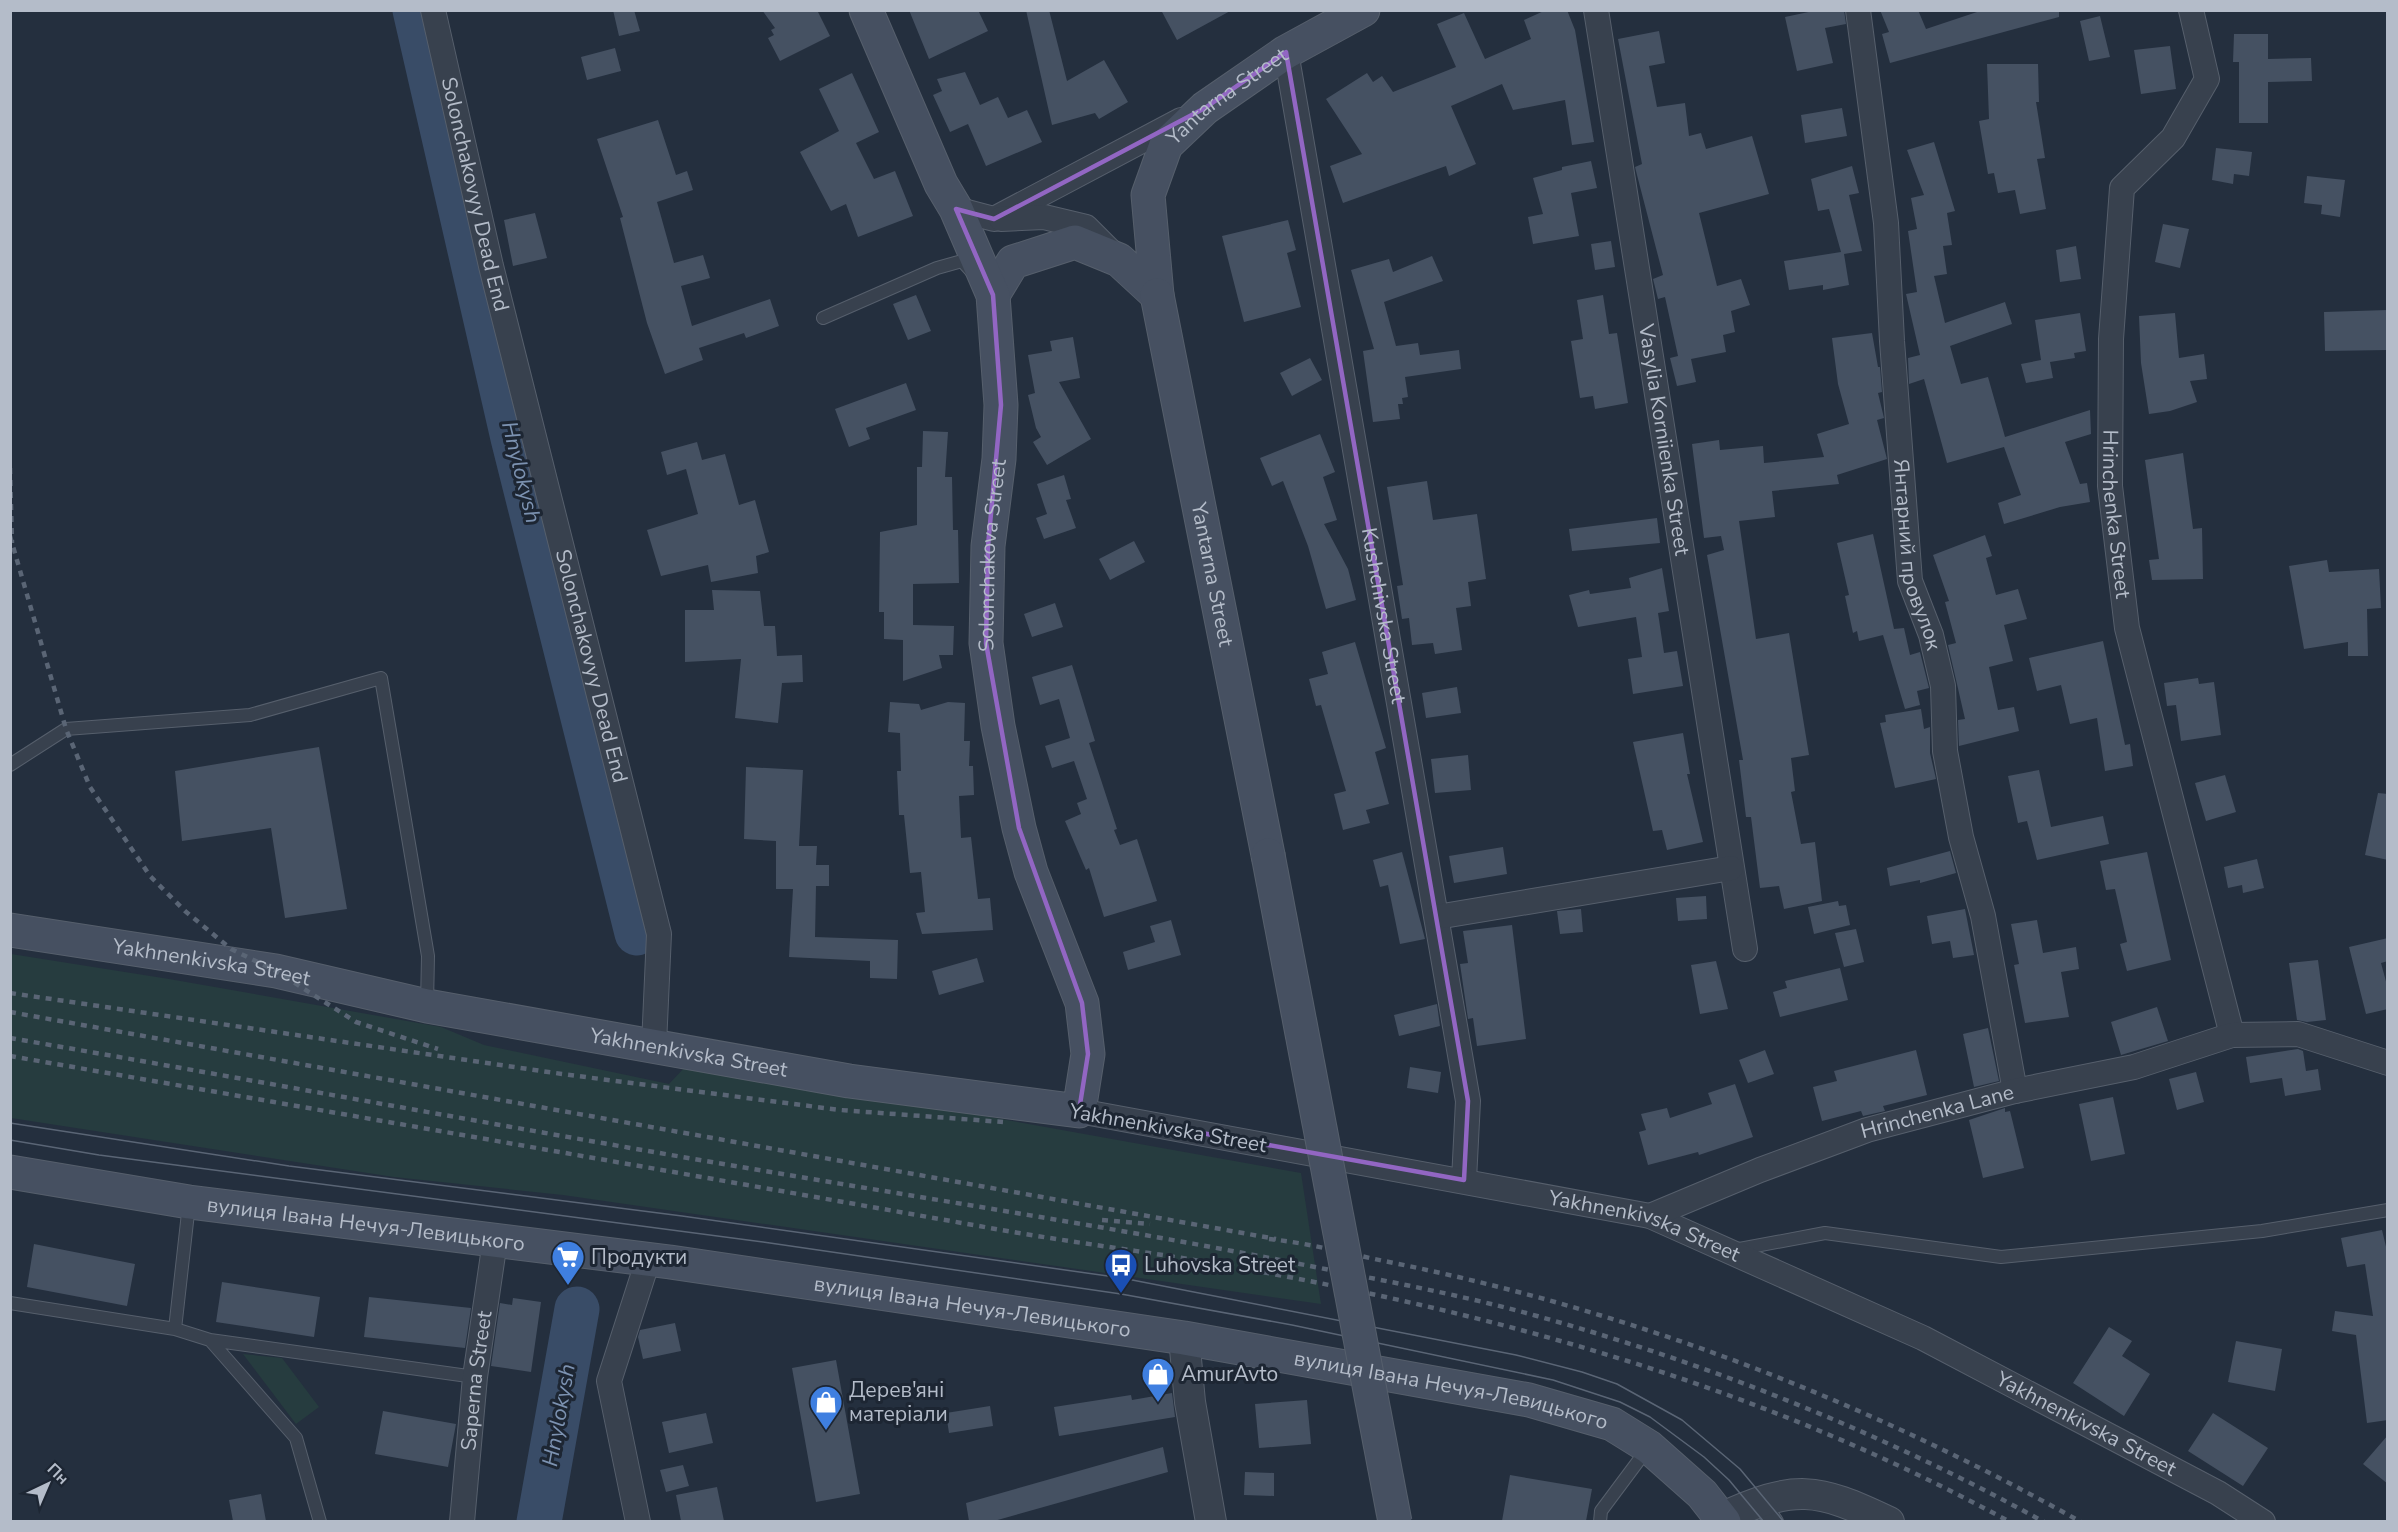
<svg xmlns="http://www.w3.org/2000/svg" width="2398" height="1532" font-family="'Nunito Sans',sans-serif">
<style>
.green{fill:#263c3f}
.lines{fill:none;stroke-linecap:round;stroke-linejoin:round}
.river{stroke:#394c67;stroke-width:45}
.building{fill:#455162}
.service-casing{stroke:#565f6c;stroke-width:14}
.pedestrian-casing{stroke:#565f6c;stroke-width:20}
.minor-casing{stroke:#565f6c;stroke-width:26}
.tertiary-casing{stroke:#565f6c;stroke-width:32}
.secondary-casing{stroke:#565f6c;stroke-width:35}
.service{stroke:#38414e;stroke-width:12}
.pedestrian{stroke:#38414e;stroke-width:18}
.minor{stroke:#38414e;stroke-width:24}
.tertiary{stroke:#38414e;stroke-width:30}
.secondary{stroke:#465061;stroke-width:33}
.tram{stroke:#5a6575;stroke-width:1.5}
.rail{stroke:#5a6575;stroke-width:4.5;stroke-dasharray:6 6;stroke-linecap:butt}
.secondary-bridge-casing{stroke:#565f6c;stroke-width:35;stroke-linecap:butt}
.secondary-bridge{stroke:#465061;stroke-width:33}
.marked{fill:none;stroke:#9266c3;stroke-width:4.5;stroke-linejoin:round}
.labels{text-anchor:middle;stroke-width:6;stroke-linejoin:round;paint-order:stroke}
.street-label{font-size:21px;fill:#b4bcc9;stroke:#1d2633}
.poi-label{font-size:21px;fill:#b4bcc9;stroke:#1d2633;text-anchor:start}
.water-label{font-size:22px;font-style:italic;fill:#7c92b1;stroke:#1d2633}
</style>
<rect width="100%" height="100%" fill="#242f3e"/>
<!-- green -->
<path class="green" d="M11,954L169,979L441,1027L484,1045L669,1084L686,1066L940,1108L1301,1173L1321,1304L563,1195L394,1177L11,1118Z
M243,1354L282,1358L319,1407L296,1424Z"/>
<g class="lines">
<!-- river -->
<path class="river" d="M415,10L513,438L637,933
M539,1522L577,1309"/>
</g>
<!-- building -->
<path class="building" d="M613,10H634L640,31L619,36Z
M762,10H817L830,36L780,61L768,38L774,35L771,30L775,28Z
M909,10H978L988,31L929,59Z
M1026,10H1049L1067,81L1104,60L1128,102L1099,119L1095,113L1052,125Z
M1161,10H1232L1177,40Z
M1546,10H1567L1575,30L1594,142L1572,145L1565,100L1513,110L1502,84L1451,106L1476,164L1449,176L1446,166L1343,203L1330,166L1362,154L1326,99L1367,73L1373,82L1382,76L1393,92L1456,67L1437,24L1464,13L1485,59L1531,39L1524,20Z
M1818,10H1844L1846,24L1825,28L1833,63L1797,71L1785,17Z
M1880,10H1918L1926,29L1983,10H2059V17L1890,63L1882,34L1889,32Z
M2100,16L2110,57L2089,61L2080,21Z
M1659,31L1665,63L1649,66L1657,107L1685,103L1689,136L1701,133L1706,149L1752,136L1769,194L1699,213L1717,286L1741,279L1750,305L1731,311L1735,332L1723,335L1726,352L1691,359L1696,382L1677,386L1670,358L1678,356L1665,297L1658,299L1653,279L1663,275L1637,175L1635,167L1642,164L1618,39Z
M2234,34H2268V59L2311,58L2312,81L2268,82V123H2239V62H2233Z
M2170,46L2176,89L2141,94L2134,50Z
M615,48L621,71L587,80L581,57Z
M1987,64H2038L2039,102H2036L2045,158L2037,159L2046,209L2020,214L2015,190L1998,193L1994,173L1988,174L1979,121L1989,119Z
M965,72L980,105L998,97L1008,118L1027,110L1042,142L986,166L968,124L950,132L933,95L942,91L937,79Z
M852,73L879,132L856,143L874,179L895,171L913,216L858,237L846,204L831,211L800,152L839,131L819,89Z
M1842,108L1847,136L1805,143L1801,115Z
M658,120L676,175L687,171L693,190L657,202L674,263L703,255L710,278L681,286L692,326L770,299L779,326L746,338L744,333L699,348L703,360L665,374L647,323L620,218L623,217L597,139Z
M1934,142L1955,211L1947,213L1952,245L1943,246L1947,274L1934,276L1945,323L2005,302L2012,324L1950,346L1961,384L1988,377L2005,437L2090,410L2091,434L2065,442L2080,484L2087,483L2090,502L2060,507L2004,524L1998,503L2021,495L2004,447L1947,463L1924,379L1909,384L1908,358L1920,355L1906,294L1917,292L1908,231L1917,229L1911,198L1924,195L1907,150Z
M2216,148L2252,152L2249,176L2234,174L2233,184L2212,180Z
M1591,161L1597,188L1571,193L1579,236L1533,244L1528,217L1543,214L1533,178L1562,170V167Z
M1852,166L1859,193L1849,195L1862,251L1844,254L1849,285L1823,290V285L1789,290L1784,261L1841,252L1829,209L1818,211L1811,179Z
M2307,176L2345,180L2340,217L2321,214L2322,205L2304,203Z
M535,213L547,258L513,266L504,220Z
M1288,220L1296,250L1287,253L1301,307L1244,322L1222,236Z
M2163,224L2189,229L2180,268L2155,262Z
M1611,241L1615,267L1595,270L1591,244Z
M2076,246L2081,279L2060,282L2056,250Z
M1432,256L1443,281L1384,302L1396,346L1418,343L1420,355L1459,350L1461,369L1405,377L1408,397L1402,398L1403,404H1398L1400,419L1373,422L1363,351L1374,349L1351,270L1389,259L1393,272Z
M916,295L931,331L908,340L893,304Z
M1603,295L1609,334L1617,333L1628,403L1595,409L1593,396L1580,398L1571,341L1583,339L1577,300Z
M2388,310V350L2325,351L2324,312Z
M2080,313L2086,351L2074,353L2075,358L2050,362L2053,378L2026,383L2021,364L2041,360L2035,320Z
M2175,313L2179,358L2204,354L2207,379L2190,381L2197,402L2170,411L2149,414L2141,363L2139,316Z
M1872,333L1878,367H1880L1882,392L1878,393L1884,418L1877,420L1887,459L1837,475L1839,484L1772,491L1775,517L1739,521L1756,639L1789,633L1809,755L1791,758L1795,791L1791,792L1801,844L1815,842L1822,901L1784,909L1779,886L1760,888L1751,817H1746L1739,760H1743L1707,555L1724,550L1721,536L1704,538L1692,444L1719,440L1720,450L1763,446L1764,463L1824,457L1817,434L1849,424L1838,384L1832,338Z
M1073,337L1080,378L1059,382L1091,439L1047,465L1033,442L1041,437L1036,428L1028,395L1035,393L1028,355L1052,351L1050,341Z
M1310,358L1322,380L1292,396L1280,373Z
M906,383L916,410L866,428L870,439L849,447L835,409Z
M923,431L948,432L945,477H952L953,530H958L959,583L913,584V625L954,626L953,655H939L942,668L903,681V640L884,639V612H879L880,532L917,525V467H922Z
M1320,434L1335,472L1323,477L1337,520L1324,524L1348,569L1356,600L1326,609L1308,546L1283,481L1272,486L1260,458Z
M697,442L702,460L725,454L739,505L755,500L769,552L756,556L758,573L711,582L708,565L661,576L647,530L698,514L686,469L667,475L661,452Z
M2183,453L2193,529L2202,528L2203,579L2152,580L2149,560L2159,559L2145,460Z
M1064,475L1071,499L1066,500L1076,528L1044,539L1036,518L1047,514L1037,484Z
M1427,481L1433,520L1477,514L1486,579L1468,582L1471,606L1456,608L1462,650L1435,654L1433,643L1412,645L1409,618L1402,619L1397,586L1403,585L1387,487Z
M1657,518L1660,543L1572,551L1569,529Z
M1873,534L1894,629L1904,628L1910,655L1920,652L1929,688L1917,691L1920,705L1905,709L1883,635L1859,641L1857,631L1853,633L1845,596L1849,595L1837,543Z
M1985,535L1992,556L1986,558L1996,595L2018,589L2027,619L2004,625L2013,661L1989,667L1998,710L2014,707L2019,731L1959,746L1958,720L1965,719L1948,645L1956,643L1945,602L1949,601L1933,555Z
M1134,541L1145,562L1110,580L1099,559Z
M2327,560L2329,572L2379,569L2381,608L2367,609L2368,656H2348V642L2304,649L2289,566Z
M1662,568L1669,611L1658,613L1664,653L1677,651L1683,686L1633,694L1628,659L1642,657L1636,617L1578,627L1569,595L1589,590L1590,594L1631,588L1629,578Z
M712,590L760,591L764,626H775L777,656L802,655L803,682L782,683L778,723L735,718L741,659L685,662V610H714Z
M1055,603L1063,627L1032,637L1024,614Z
M2103,641L2125,745L2130,744L2133,766L2105,771L2097,718L2070,724L2061,685L2037,691L2029,658Z
M1355,642L1386,748L1375,752L1389,804L1366,810L1370,823L1343,830L1334,794L1346,791L1321,705L1316,706L1309,679L1328,674L1322,652Z
M1072,665L1095,741L1089,743L1117,829L1114,830L1120,845L1137,839L1157,901L1104,917L1089,868L1086,870L1065,821L1081,814L1077,803L1087,799L1074,761L1052,768L1045,746L1070,738L1059,699L1040,705L1032,677Z
M2198,678L2199,684L2214,682L2221,735L2181,741L2176,705L2167,706L2164,683Z
M1457,687L1461,713L1426,718L1422,693Z
M890,702L919,704L921,710L948,702L965,703L964,741H970L969,766H973L974,795L959,796L961,838L971,837L978,899L990,898L993,930L922,934L916,913L925,912L921,872L910,873L904,815H899L897,771H901L900,733L888,732Z
M1921,709L1924,729L1930,727V753L1936,779L1895,788L1880,723L1886,722L1885,715Z
M1683,733L1690,774H1687L1703,842L1667,850L1662,830L1653,831L1633,742Z
M319,747L347,909L285,918L271,828L182,841L175,771Z
M1468,755L1471,790L1435,793L1431,759Z
M746,767L803,770L799,846H817L816,865H829V886H816L815,937L898,940L897,979L870,978V961L789,957L793,889H776V841L744,839Z
M2039,770L2051,827L2103,816L2109,844L2037,860L2027,821L2018,823L2008,776Z
M2225,775L2236,812L2206,821L2195,783Z
M2378,793L2388,794V860L2365,855Z
M1503,847L1507,874L1454,883L1449,856Z
M1950,851L1956,873L1920,883V880L1890,886L1887,868Z
M1402,852L1425,939L1400,944L1388,885L1380,887L1373,860Z
M2147,852L2171,960L2127,971L2120,944L2127,942L2115,889L2106,890L2100,861Z
M2257,859L2264,888L2243,893L2242,885L2228,888L2224,867Z
M1706,896L1707,919L1678,921L1676,898Z
M1838,901L1839,906L1846,905L1850,925L1814,934L1808,907Z
M1581,909L1583,932L1560,934L1557,911Z
M1965,909L1974,955L1953,958L1950,941L1932,944L1927,916Z
M1171,920L1181,955L1128,970L1123,952L1155,942L1150,926Z
M2037,920L2043,953L2076,947L2079,969L2061,972L2069,1017L2025,1023L2014,965L2019,964L2011,924Z
M1512,925L1526,1039L1477,1046L1473,1018L1468,1019L1460,964L1468,963L1463,931Z
M1856,929L1864,962L1844,967L1835,933Z
M2388,938V961L2381,963L2388,989V1009L2366,1014L2349,947Z
M977,958L984,982L939,995L932,971Z
M2318,960L2326,1020L2307,1022L2297,1020L2289,963Z
M1716,961L1728,1009L1700,1014L1691,965Z
M1840,968L1848,1000L1780,1017L1773,992L1787,988L1785,981Z
M1437,1004L1440,1026L1399,1036L1394,1015Z
M2157,1007L2168,1041L2121,1055L2111,1022Z
M1988,1028L1999,1081L1974,1087L1963,1034Z
M2298,1049L2303,1051L2306,1071L2318,1069L2321,1090L2285,1096L2282,1078L2250,1083L2246,1057Z
M1765,1050L1774,1074L1748,1083L1739,1060Z
M1916,1050L1927,1095L1883,1106L1885,1111L1863,1116L1861,1111L1822,1121L1813,1087L1837,1081L1834,1071Z
M1410,1067L1441,1072L1438,1093L1407,1088Z
M2196,1072L2204,1102L2177,1110L2169,1079Z
M1735,1084L1753,1137L1699,1155L1698,1152L1648,1165L1639,1132L1646,1130L1641,1114L1667,1108L1670,1118L1712,1104L1708,1093Z
M2113,1097L2125,1154L2091,1161L2079,1104Z
M2005,1108V1112L2010,1111L2024,1168L1983,1178L1969,1120Z
M2382,1230L2388,1255V1420L2367,1423L2356,1335L2332,1331L2335,1311L2373,1316L2365,1264L2347,1267L2341,1238Z
M34,1244L135,1264L127,1306L27,1287Z
M222,1282L320,1297L314,1337L216,1322Z
M369,1297L471,1308L465,1348L364,1337Z
M513,1298L541,1302L531,1372L491,1366L500,1303L512,1305Z
M675,1323L681,1351L643,1359L638,1337L640,1330Z
M2109,1327L2132,1341L2122,1356L2150,1374L2124,1416L2073,1383Z
M2236,1341L2282,1349L2275,1391L2228,1382Z
M836,1360L860,1494L816,1502L792,1368Z
M1172,1393L1175,1417L1059,1436L1054,1407L1131,1395L1132,1400Z
M1307,1400L1311,1444L1259,1448L1255,1404Z
M990,1406L993,1426L949,1433L946,1413Z
M383,1411L456,1424L448,1467L375,1454Z
M706,1413L713,1443L669,1453L662,1422Z
M2213,1413L2268,1448L2243,1486L2188,1451Z
M2388,1435V1484L2363,1464Z
M1163,1447L1168,1472L994,1521H969L966,1503Z
M683,1465L689,1486L666,1492L660,1470Z
M1245,1472L1274,1473V1496L1244,1495Z
M1510,1475L1592,1489L1586,1521H1502Z
M717,1487L724,1521H681L676,1495Z
M261,1494L266,1521H233L229,1500Z"/>
<g class="lines">
<defs>
<path id="service" d="M823,318L937,268L962,261L972,272
M10,765L66,729L250,715L381,678L428,956L427,1004
M1734,1250L1825,1233L2001,1257L2262,1231L2388,1210
M10,1303L175,1329L189,1204
M175,1329L210,1340L296,1438L320,1522
M210,1340L475,1377
M1600,1522L1601,1511L1648,1448"/>
<path id="pedestrian" d="M1758,1501L1774,1522"/>
<g id="minor">
<path id="s1" d="M433,10L491,266L659,934L654,1045"/>
<path id="s2" d="M1596,10L1745,949"/>
<path id="s3" d="M1858,10L1886,223L1892,341L1910,581L1931,635L1943,686L1945,751L1961,837L1983,916L2015,1091"/>
<path id="s4" d="M2191,10L2207,79L2173,138L2122,188L2111,339L2110,486L2127,628L2232,1035"/>
<path id="s5" d="M1286,52L1468,1101L1464,1180"/>
<path d="M956,209L994,219L1181,120"/>
<path d="M1001,219L1044,217L1086,227L1113,254"/>
<path d="M1437,917L1731,868"/>
<path id="s6" d="M1079,1111L1650,1216L1923,1338L2218,1493L2263,1522"/>
<path id="s7" d="M1650,1216L1760,1170L1867,1130L2015,1091L2134,1067L2232,1035L2298,1034L2388,1063"/>
<path id="s8" d="M462,1522L475,1377L495,1241"/>
<path d="M638,1522L609,1381L648,1260"/>
</g>
<path id="tertiary" d="M1184,1338L1190,1402L1211,1522
M1721,1518C1795,1484 1816,1487 1889,1522"/>
<g id="secondary">
<path id="s9" d="M993,295L1013,262L1075,242L1119,260L1157,295L1148,195L1166,145L1205,108L1286,52L1363,10"/>
<path id="s10" d="M1157,295L1268,855"/>
<path id="s11" d="M10,930L276,971L427,1006L849,1081L1079,1111L1088,1054L1082,1003L1031,872L1019,828L998,726L986,643L988,546L999,459L1001,405L993,295L956,209L941,184L866,10"/>
<path id="s12" d="M10,1172L189,1202L670,1262L1184,1338L1529,1400L1612,1424L1649,1447L1702,1494L1724,1522"/>
</g>
</defs>
<!-- service casing -->
<use href="#service" class="service-casing"/>
<!-- pedestrian casing -->
<use href="#pedestrian" class="pedestrian-casing"/>
<!-- minor casing -->
<use href="#minor" class="minor-casing"/>
<!-- tertiary casing -->
<use href="#tertiary" class="tertiary-casing"/>
<!-- secondary casing -->
<use href="#secondary" class="secondary-casing"/>
<!-- service -->
<use href="#service" class="service"/>
<!-- pedestrian -->
<use href="#pedestrian" class="pedestrian"/>
<!-- minor -->
<use href="#minor" class="minor"/>
<!-- tertiary -->
<use href="#tertiary" class="tertiary"/>
<!-- secondary -->
<use href="#secondary" class="secondary"/>
<!-- tram -->
<path class="tram" d="M10,1123L289,1166L682,1216L1122,1278L1516,1355L1582,1372L1617,1384L1682,1420L1740,1469L1784,1522
M10,1140L99,1155L763,1242L1121,1294L1292,1325L1553,1380L1620,1402L1650,1417L1704,1457L1729,1480L1764,1522"/>
<!-- rail -->
<path class="rail" d="M10,468L12,543
M10,536L66,729L90,787L150,876L185,911L231,949L276,971L356,1022L438,1049
M10,993L562,1074L840,1110L1003,1122
M10,1012L1276,1239
M10,1038C288,1086 564,1138 842,1184C998,1210 1155,1235 1310,1266C1386,1281 1462,1295 1537,1316C1713,1365 1883,1433 2044,1522
M10,1056C337,1113 664,1170 990,1228C1079,1244 1168,1254 1257,1271C1522,1320 1772,1392 2010,1522
M1102,1220L1150,1224
M1269,1239C1309,1243 1349,1254 1389,1262C1633,1311 1864,1400 2081,1522"/>
<defs>
<path id="secondary-bridge" d="M1268,855L1395,1522"/>
</defs>
<!-- secondary-bridge casing -->
<use href="#secondary-bridge" class="secondary-bridge-casing"/>
<!-- secondary-bridge -->
<use href="#secondary-bridge" class="secondary-bridge"/>
</g>
<!-- marked area -->
<path class="marked" d="M1286,52L1468,1101L1464,1180L1079,1111L1088,1054L1082,1003L1019,828L986,643L988,546L1001,405L993,295L956,209L994,219L1205,108Z"/>
<!-- icons -->
<defs>
<symbol id="supermarket-pin" viewBox="-11 -11 22 30"><path d="M0 17L-7.5 6A9.5 9.5 0 1 1 7.5 6Z" fill="#3f7fe0" stroke="#1d2633"/><path d="M-6-5.5h2.5l.6 2H6L4.5 2H-2.5L-4.4-4H-6ZM-1.5 3.2a1.3 1.3 0 1 0 .1 0ZM3 3.2a1.3 1.3 0 1 0 .1 0Z" fill="#fff"/></symbol>
<symbol id="bus-pin" viewBox="-11 -11 22 30"><path d="M0 17L-7.5 6A9.5 9.5 0 1 1 7.5 6Z" fill="#1a4fb4" stroke="#1d2633"/><path d="M-5-6H5V4H4V6H2V4H-2V6H-4V4H-5ZM-3.5-4V0h7V-4ZM-3.5 1.2v1.5H-2V1.2ZM2 1.2v1.5H3.5V1.2Z" fill="#fff"/></symbol>
<symbol id="shop-pin" viewBox="-11 -11 22 30"><path d="M0 17L-7.5 6A9.5 9.5 0 1 1 7.5 6Z" fill="#3f7fe0" stroke="#1d2633"/><path d="M-5-2.5h2.3a2.7 3.5 0 0 1 5.4 0H5L5.5 6h-11ZM-1.5-2.5h3a1.5 2.3 0 0 0-3 0Z" fill="#fff"/></symbol>
</defs>
<g fill-rule="evenodd">
<use href="#supermarket-pin" x="549" y="1238" width="38" height="52"/>
<use href="#bus-pin" x="1102" y="1246" width="38" height="52"/>
<use href="#shop-pin" x="1139" y="1355" width="38" height="52"/>
<use href="#shop-pin" x="807" y="1383" width="38" height="52"/>
</g>
<g class="labels">
<!-- street labels -->
<g class="street-label">
<text dy="7" stroke="none"><textPath href="#s9" startOffset="435">Yantarna Street</textPath></text>
<text dy="7" stroke="none"><textPath href="#s1" startOffset="189">Solonchakovyy Dead End</textPath></text>
<text dy="7" stroke="none"><textPath href="#s2" startOffset="435">Vasylia Korniienka Street</textPath></text>
<text dy="7" stroke="none"><textPath href="#s4" startOffset="537">Hrinchenka Street</textPath></text>
<text dy="7" stroke="none"><textPath href="#s3" startOffset="549">Янтарний провулок</textPath></text>
<text dy="7" stroke="none"><textPath href="#s11" startOffset="1656">Solonchakova Street</textPath></text>
<text dy="7" stroke="none"><textPath href="#s10" startOffset="285">Yantarna Street</textPath></text>
<text dy="7" stroke="none"><textPath href="#s5" startOffset="572">Kushchivska Street</textPath></text>
<text dy="7" stroke="none"><textPath href="#s1" startOffset="675">Solonchakovyy Dead End</textPath></text>
<text dy="7" stroke="none"><textPath href="#s11" startOffset="204">Yakhnenkivska Street</textPath></text>
<text dy="7" stroke="none"><textPath href="#s11" startOffset="690">Yakhnenkivska Street</textPath></text>
<text dy="7" stroke="none"><textPath href="#s7" startOffset="306">Hrinchenka Lane</textPath></text>
<text transform="translate(1168 1128) rotate(10)" y="7">Yakhnenkivska Street</text>
<text dy="7" stroke="none"><textPath href="#s12" startOffset="360">вулиця Івана Нечуя-Левицького</textPath></text>
<text dy="7" stroke="none"><textPath href="#s6" startOffset="578">Yakhnenkivska Street</textPath></text>
<text dy="7" stroke="none"><textPath href="#s12" startOffset="972">вулиця Івана Нечуя-Левицького</textPath></text>
<text dy="7" stroke="none"><textPath href="#s8" startOffset="142">Saperna Street</textPath></text>
<text dy="7" stroke="none"><textPath href="#s12" startOffset="1458">вулиця Івана Нечуя-Левицького</textPath></text>
<text dy="7" stroke="none"><textPath href="#s6" startOffset="1064">Yakhnenkivska Street</textPath></text>
</g>
<!-- poi labels -->
<g class="poi-label">
<text x="591" y="1264">Продукти</text>
<text x="1144" y="1272">Luhovska Street</text>
<text x="1181" y="1381">AmurAvto</text>
<text x="849" y="1397">Дерев'янi<tspan x="849" dy="24">матерiали</tspan></text>
</g>
<!-- water labels -->
<g class="water-label">
<text transform="translate(522 472) rotate(76)" y="8">Hnylokysh</text>
<text transform="translate(558 1415) rotate(-80)" y="8">Hnylokysh</text>
</g>
</g>
<!-- border -->
<rect width="2398" height="1532" fill="none" stroke="#b4bcc9" stroke-width="24"/>
<!-- north arrow -->
<g transform="translate(48 1484) rotate(44)" stroke="#1d2633" stroke-width="4.5" paint-order="stroke">
<path d="M0-4.5L10 22L0 15L-10 22Z" fill="#b4bcc9"/>
<text y="-9" font-size="16" font-weight="bold" text-anchor="middle" fill="#b4bcc9">Пн</text>
</g>
</svg>
